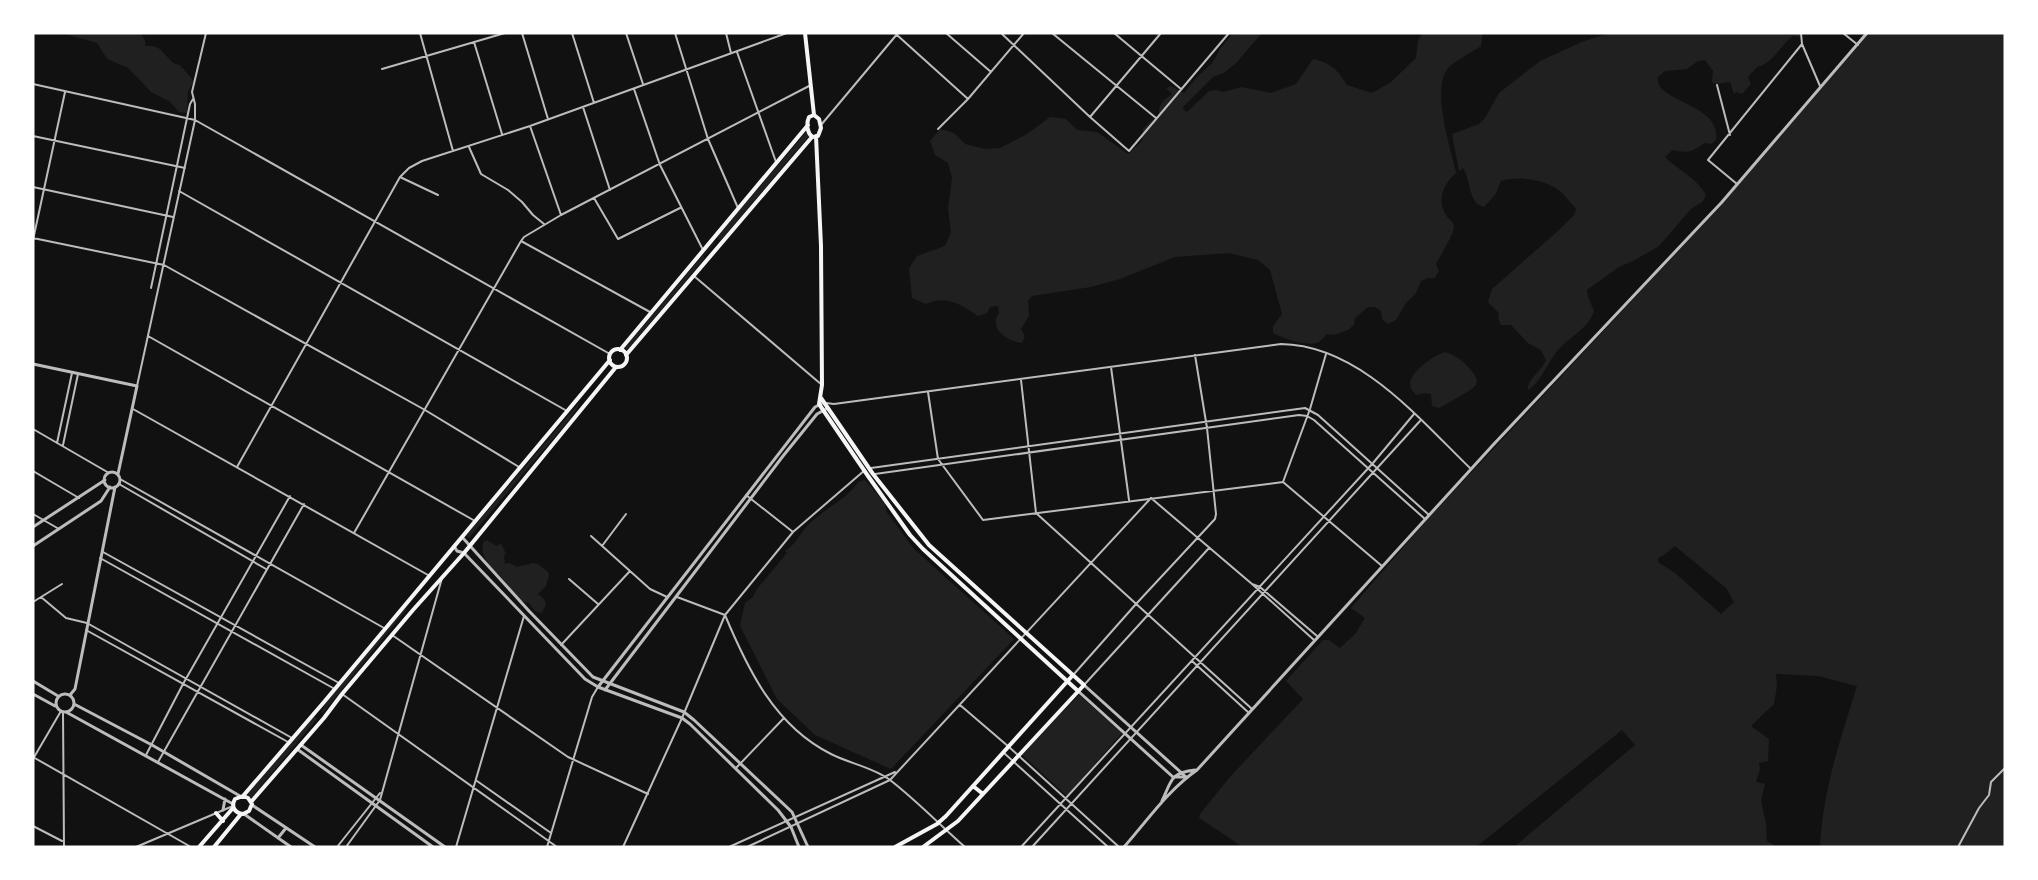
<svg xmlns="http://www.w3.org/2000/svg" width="2038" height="880" font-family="Mulish,sans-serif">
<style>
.green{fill:#202020;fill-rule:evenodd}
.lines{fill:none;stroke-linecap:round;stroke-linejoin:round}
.minor{stroke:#bcbcbc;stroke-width:2}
.tertiary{stroke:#bcbcbc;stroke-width:3}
.secondary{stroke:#f5f5f5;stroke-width:4}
</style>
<rect width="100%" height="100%" fill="#111"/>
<!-- green -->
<path class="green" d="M62,33L141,34L145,40V46H153L160,49L173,63L180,65L192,79L193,83L188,91L187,113L179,112L169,101L151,92L128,68L107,59L97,43Z
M1233,33H1262L1236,63L1224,73L1213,77L1183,107L1184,110L1187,112L1209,91L1217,90L1224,92L1241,87L1271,93L1296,84L1313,59C1331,63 1338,70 1347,85L1372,93L1391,82L1416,58L1418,40L1423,33H1483L1481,46C1471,53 1458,59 1449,67C1430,87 1451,149 1456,173C1444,183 1436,200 1446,215C1448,219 1453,221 1454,226C1455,232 1440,256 1436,264L1439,271L1435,278H1428L1421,281L1416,293L1406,303L1396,320L1388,324L1382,319L1381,311L1375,307H1368L1355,318L1354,325L1348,330L1334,335L1327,334C1324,337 1321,342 1316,343C1305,346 1282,338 1273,333V326L1282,314L1270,270L1258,260L1229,253L1175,257L1120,279L1091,287L1032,296L1028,301L1029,316L1021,329L1025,336L1022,343C1007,342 988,328 999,313L998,306L990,307L987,313L978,316C960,304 946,295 926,304L912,298L909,268L917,256L945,246L951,232L948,208L952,178L948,163L935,155L930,141L940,129L954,133L965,144L985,149L1000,148L1027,134L1050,117L1066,119L1077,130L1097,132L1128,154L1142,141L1143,129L1150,122L1159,118C1158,105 1162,101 1172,94L1166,88L1171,86L1184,93L1197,77L1213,62L1220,49Z
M1611,33H1800V37L1793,36C1782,44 1770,66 1757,67L1748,77L1751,84L1742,94L1736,92L1734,94L1730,82L1715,84L1712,82L1713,71L1705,60L1698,61L1687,69L1665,71L1658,77C1653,102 1722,103 1716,140L1711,144L1704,143C1691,153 1688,153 1672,150L1665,157C1678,170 1698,179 1706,195L1702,202L1691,209L1659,246L1635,260L1619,267L1587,290L1588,297L1594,311C1589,328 1571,336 1559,349C1548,361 1542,381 1528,390C1527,379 1542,371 1546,360L1541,350L1528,343L1511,325H1501L1498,318L1499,313L1488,302L1492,289L1559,230L1574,215L1576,209C1571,204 1566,196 1560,191C1547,180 1518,175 1501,181L1495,195L1484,207L1477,204C1468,193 1470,179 1463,168L1459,171L1452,134L1479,124L1485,118L1499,93L1540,61L1584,41Z
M1869,33H2005V847H1820C1823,789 1840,741 1857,686L1818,676L1776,674L1777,686L1774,704L1751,726L1769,739L1768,761L1759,763L1760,769L1756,782L1765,784L1761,800L1766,824L1767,841L1777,847H1514L1635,745L1622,730L1476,847H1243L1199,818L1200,814L1229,778L1303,699L1286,681L1323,640H1329L1340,648L1356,633L1365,618L1351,608L1426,521L1724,202ZM1675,546L1726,588L1734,602L1721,614L1675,573L1658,562V558L1664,555Z
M807,131L809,136L720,241L717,237Z
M714,242L715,243L704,256V259L627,350L625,348Z
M1445,352C1455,355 1462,360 1469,368C1473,372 1479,379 1476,385C1473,390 1446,404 1439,408L1432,406L1431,394L1424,393L1416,395L1411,389L1410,382C1415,368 1432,357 1445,352Z
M578,404L579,405L569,420L469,538L466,536Z
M865,480L885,503L886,511L914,549L1014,639L891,769L815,735L777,699L740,626L745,603L753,597L757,589L787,553L785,551C797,544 801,531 811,522C826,508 847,499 858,482Z
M484,541H488L497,546L501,543L506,554L504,556L505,564L509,563L517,567L533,563L538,564L548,572L549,575L546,586L538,594L544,599L546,604L542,613L535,611L529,603L520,601L498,573H495C487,562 479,553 484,541Z
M405,608L407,609L323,713L321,712L329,698Z
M1079,695L1122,733L1067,796L1021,754Z
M314,716L317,719L251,798L247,795Z"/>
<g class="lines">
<!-- minor -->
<path class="minor" d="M420,33L453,151
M522,33L548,119
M572,33L594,103
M626,33L643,84
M675,33L708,139L738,208
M726,33L731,53
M946,33L991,72
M1001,33L1090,117L1129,151L1229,33
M1052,33L1156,118
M1114,33L1181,89
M1801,33L1802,44L1820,86
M1843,33L1858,45
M897,35L968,99
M474,42L502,134
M737,52L776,162
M382,69L505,33
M33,84L195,120L610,354
M1717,85L1730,135
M634,89L660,165L703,250
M583,107L610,190
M1090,117L1161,33
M821,125L898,33
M530,126L561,215
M938,129L968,99L1024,33
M33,136L185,168
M469,147L481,174L508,190L522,202L533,215L544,224
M400,177L438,195
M1737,184L1708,160L1802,44
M33,187L173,217
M179,191L567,411
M594,198L618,239L680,208
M33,238L164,265L425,410L519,467
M33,240L65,92
M521,241L650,312
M694,276L822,385
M151,288L190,104L193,99
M148,336L475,521
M1111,367L1129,500
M1021,380L1036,513L1252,709
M137,386L195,120V104L192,92L206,33
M928,392L938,459L983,520L1283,482L1382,566
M826,403L834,404L1281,344C1359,345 1419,419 1471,469
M133,409L428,575
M33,429L109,473
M57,443L72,373
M63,445L78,374
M237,467L400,177L409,168L422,161L530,126L787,33
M871,468L1305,408L1318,415L1429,515
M33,471L79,498
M875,474L1299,415L1307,416L1314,420L1425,519
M120,479L384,628
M1283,482L1310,409L1326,354
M119,484L266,569
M746,495L793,532
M33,514L59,529
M354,533L521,241L524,237L561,215L811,85
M591,536L650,589L667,597
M602,546L626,514
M103,552L339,683
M100,558L333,688
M569,579L598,604
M1252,584L1260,587L1317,636
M41,597L66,618L87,623L292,738
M677,597L725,615C748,670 775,726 831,754C848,763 875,768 890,780C916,800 940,825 965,847
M33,602L62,584
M86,630L288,742
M392,635L568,757L648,794
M561,645L630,571
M1192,661L1249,713
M1074,674L1136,604L1215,519L1216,514L1207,428L1195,355
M1084,685L1209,548
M342,694L557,847
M960,705L1009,747L1119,847
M63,712L64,846
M1004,753L1108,847
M146,755L183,684L290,496
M33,757L191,847
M33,759L61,711
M158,762L304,504
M736,768L784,718
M477,781L551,833
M33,826L62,841
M54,847H72
M136,847L233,806
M337,847L380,793
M346,847L380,800L442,578
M456,847L524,616
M547,847L592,697L598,687
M623,847L682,718L725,615L793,532L865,470
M729,847L895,772
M747,847L890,780L1151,498L1252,584L1314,640
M1021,847L1373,463L1414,414
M1032,847L1420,421
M1958,847L1979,808L1989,795L1991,782L2005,768"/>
<!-- tertiary -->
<path class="tertiary" d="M33,364L137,386L118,474
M104 480a8 8 0 1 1 16 0a8 8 0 1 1-16 0Z
M33,527L105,480
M462,537L529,611L593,677L684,712L694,720L792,812L808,847
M33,546L101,501L110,487
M454,546L457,551L464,553L585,679L598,687L682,718L690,724L778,810L791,827L799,847
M33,681L58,696
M1084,685L1185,776
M598,687L815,407L821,404
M605,690L783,456L817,414L828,408
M1078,691L1173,777H1187
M56 703a9 9 0 1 1 18 0a9 9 0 1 1-18 0Z
M33,694L55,706
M70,695L75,689L115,487
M74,704L152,745L240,796
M66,712L233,804
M301,745L445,847
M297,749L433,847
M1162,801C1172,780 1170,773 1195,770
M252,805L315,847
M223,810L225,799
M244,814L291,847
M278,838L286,828
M1124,847C1147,821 1168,790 1197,770L1493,445L1722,202L1867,33"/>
<!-- secondary -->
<path class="secondary" d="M805,33L814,115L819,119L821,128L818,136L812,137C807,132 806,124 809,117L814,115
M816,136L821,246L822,385L819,404L868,476L910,535L923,549L1078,691
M609 358a9 9 0 1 1 18 0a9 9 0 1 1-18 0Z
M620,350L808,125
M626,355L812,137
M821,398L873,474L929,545L1084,685L958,821L923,847
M973,786L983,794
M243,796L248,798L252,804L249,811L243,814C234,813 231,806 235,799L243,796L324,702L610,360
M251,802L324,718L342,694L413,610L464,553L616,367
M216,813L223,821
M199,847L233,808
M214,847L241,814
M895,847L937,824L946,816L1073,675"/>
</g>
<!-- border -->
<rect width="2038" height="880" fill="none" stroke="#ffffff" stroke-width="69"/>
</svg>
